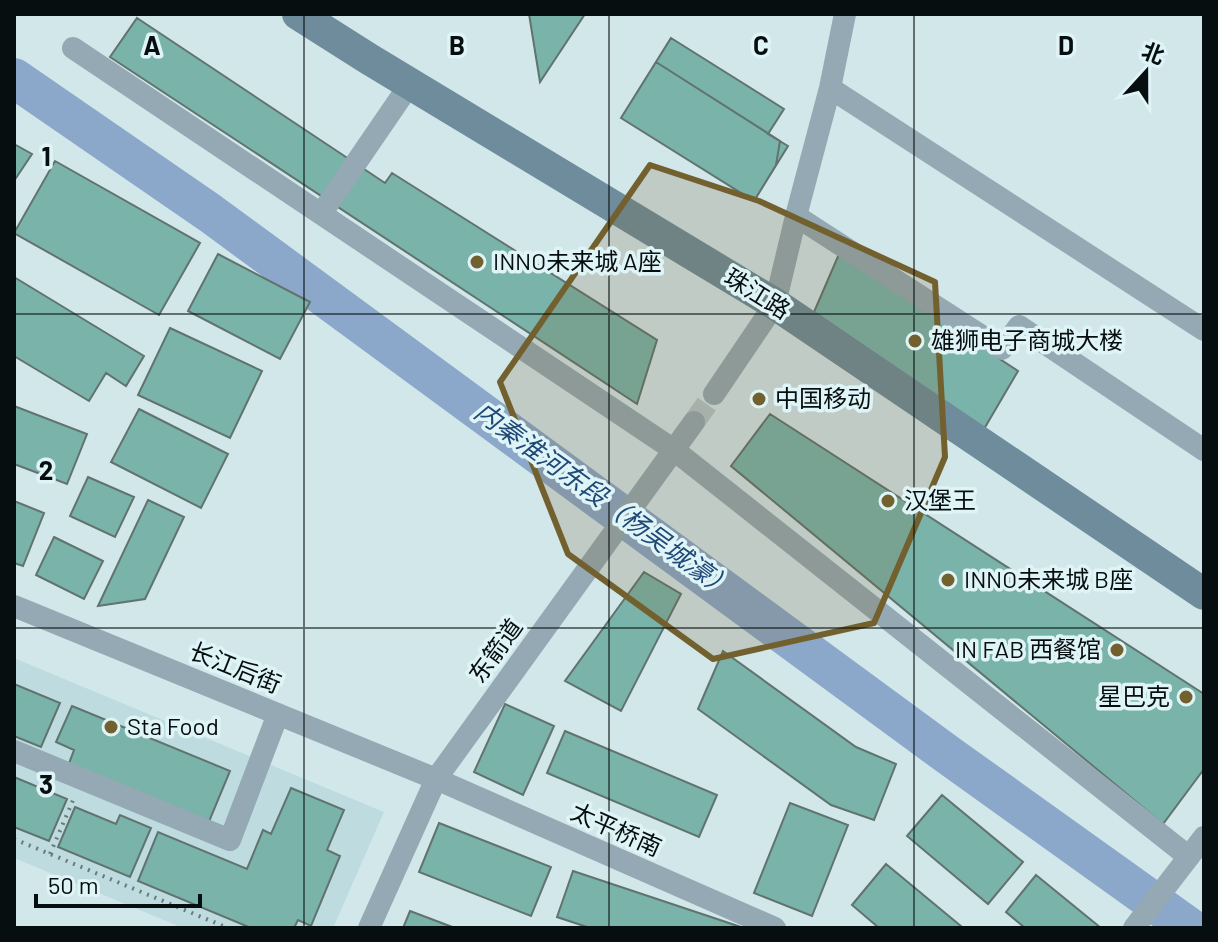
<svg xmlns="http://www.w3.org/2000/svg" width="1218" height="942" font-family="Barlow,'Noto Sans SC',sans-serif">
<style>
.built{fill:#bedce0}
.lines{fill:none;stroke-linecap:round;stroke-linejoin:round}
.river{stroke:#8ba8cb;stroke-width:40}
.building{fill:#7ab3aa;stroke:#61736f;stroke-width:2}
.street-tunnel{stroke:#b4c6c9;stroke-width:22;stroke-dasharray:22 11;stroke-linecap:butt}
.path{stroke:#6c7a7c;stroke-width:4;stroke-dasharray:2 6;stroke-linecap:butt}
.street{stroke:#94a9b3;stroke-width:22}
.secondary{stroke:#6e8c9c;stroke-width:32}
.marked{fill:#73602f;fill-opacity:0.2;stroke:#73602f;stroke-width:6;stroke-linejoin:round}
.grid{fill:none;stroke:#070e0f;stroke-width:2;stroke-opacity:0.55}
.poi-dot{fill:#73602f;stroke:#dff4f7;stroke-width:3}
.labels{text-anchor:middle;stroke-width:7;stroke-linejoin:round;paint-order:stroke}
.poi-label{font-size:24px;fill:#070e0f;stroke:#dff4f7;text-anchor:start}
.street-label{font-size:24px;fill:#070e0f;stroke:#dff4f7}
.water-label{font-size:26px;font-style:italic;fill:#204977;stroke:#dff4f7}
.grid-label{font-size:26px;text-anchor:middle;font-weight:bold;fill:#070e0f;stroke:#dff4f7;stroke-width:7;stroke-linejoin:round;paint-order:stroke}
</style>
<rect width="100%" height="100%" fill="#d2e7ea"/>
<!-- built -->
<path class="built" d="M14,658L384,812L333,928H183L14,858Z"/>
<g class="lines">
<!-- river -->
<path class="river" d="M14,78L210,213L951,757L1190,928"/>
</g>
<!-- building -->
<path class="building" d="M529,14H585L540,82Z
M137,18L385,183L392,173L657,340L637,404L110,57Z
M671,38L784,109L768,134L788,146L754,201L621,118Z
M656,62L780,141L776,165L754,201L621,118Z
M14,144L32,154L14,181Z
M55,161L200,243L159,315L14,233Z
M218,254L310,302L280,359L188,311Z
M839,254L1018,371L984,429L814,312Z
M14,277L144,356L126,386L106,373L89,401L14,356Z
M170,328L262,371L230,438L138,395Z
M14,406L87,434L67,484L14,464Z
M139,409L228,454L201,508L111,462Z
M770,414L1204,694V769L1163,824L731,466Z
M88,477L134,497L115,537L70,516Z
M148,500L184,517L145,599L98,606Z
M14,501L44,513L23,566L14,563Z
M54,537L103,561L84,599L36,575Z
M644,572L681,594L621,711L565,681Z
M723,651L856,747L896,764L874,820L831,805L698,709Z
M14,684L60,703L41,747L14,736Z
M505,704L554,726L523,795L474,772Z
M72,706L230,771L208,824L68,766L74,750L56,742Z
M565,731L717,795L699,837L547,773Z
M14,777L67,799L49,841L14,827Z
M291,788L344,810L327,850L340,856L311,926L298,920L294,928H251L138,881L158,832L247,869L263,830L271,834Z
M942,795L1023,862L988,904L907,836Z
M790,803L848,825L812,916L754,893Z
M75,807L116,824L120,815L151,828L130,877L58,847Z
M439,823L551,867L531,916L419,872Z
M886,864L962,927V928H879L852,905Z
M573,871L744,928H590L557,917Z
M1036,875L1101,928H1025L1006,912Z
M410,911L455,928H403Z"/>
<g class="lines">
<!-- street-tunnel -->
<path class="street-tunnel" d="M694,422L714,394"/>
<!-- path -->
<path class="path" d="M14,839L228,928
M50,854L74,798"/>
<!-- street -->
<path class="street" d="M73,48L674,450L1189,857
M830,88L1204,330
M321,214L410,84
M796,216L1002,349L1019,326L1204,450
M714,394L775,304L796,216L830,88L845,14
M14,606L436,779L775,928
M14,751L230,840L278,714
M369,928L436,779L694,422
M1134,928L1204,837"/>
<!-- secondary -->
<path class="secondary" d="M298,14L369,59L775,304L1204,594"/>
</g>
<!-- marked area -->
<path class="marked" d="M650,165L759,201L935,282L945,457L874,623L713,659L568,554L500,382Z"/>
<!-- grid -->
<path class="grid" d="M304,14V928M609,14V928M914,14V928M14,314H1204M14,628H1204"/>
<!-- markers -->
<g class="poi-dot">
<circle cx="477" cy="262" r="8"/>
<circle cx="915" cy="341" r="8"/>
<circle cx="759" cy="399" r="8"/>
<circle cx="888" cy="501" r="8"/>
<circle cx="948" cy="580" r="8"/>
<circle cx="1117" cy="650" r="8"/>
<circle cx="1186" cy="697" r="8"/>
<circle cx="111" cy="727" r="8"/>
</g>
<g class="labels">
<!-- poi labels -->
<g class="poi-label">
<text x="493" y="270">INNO未来城 A座</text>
<text x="931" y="349">雄狮电子商城大楼</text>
<text x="775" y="407">中国移动</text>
<text x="904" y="509">汉堡王</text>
<text x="964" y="588">INNO未来城 B座</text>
<text x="1101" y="658" text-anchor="end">IN FAB 西餐馆</text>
<text x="1170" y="705" text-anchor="end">星巴克</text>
<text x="127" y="735">Sta Food</text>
</g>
<!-- street labels -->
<g class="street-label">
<text transform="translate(757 294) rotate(32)" y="8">珠江路</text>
<text transform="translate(496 651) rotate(-54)" y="8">东箭道</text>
<text transform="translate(235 668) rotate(22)" y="8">长江后街</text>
<text transform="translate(616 830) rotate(24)" y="8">太平桥南</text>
</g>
<!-- water labels -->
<g class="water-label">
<text transform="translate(604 500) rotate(36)" y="9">内秦淮河东段（杨吴城濠）</text>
</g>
</g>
<g class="grid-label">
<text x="152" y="55">A</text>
<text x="457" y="55">B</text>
<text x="761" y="55">C</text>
<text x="1066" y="55">D</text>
<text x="46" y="166">1</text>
<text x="46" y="480">2</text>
<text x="46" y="794">3</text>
</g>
<!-- border -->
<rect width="1218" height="942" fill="none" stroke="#070e0f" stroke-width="32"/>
<!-- north arrow -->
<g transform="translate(1146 72) rotate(21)" stroke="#dff4f7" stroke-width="6" paint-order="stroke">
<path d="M0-6L14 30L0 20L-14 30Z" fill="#070e0f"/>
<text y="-12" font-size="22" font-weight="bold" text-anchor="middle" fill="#070e0f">北</text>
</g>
<!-- scale -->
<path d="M36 894v12h164v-12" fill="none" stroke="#070e0f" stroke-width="4"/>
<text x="48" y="894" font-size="24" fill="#070e0f" stroke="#dff4f7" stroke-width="6" paint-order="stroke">50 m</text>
</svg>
